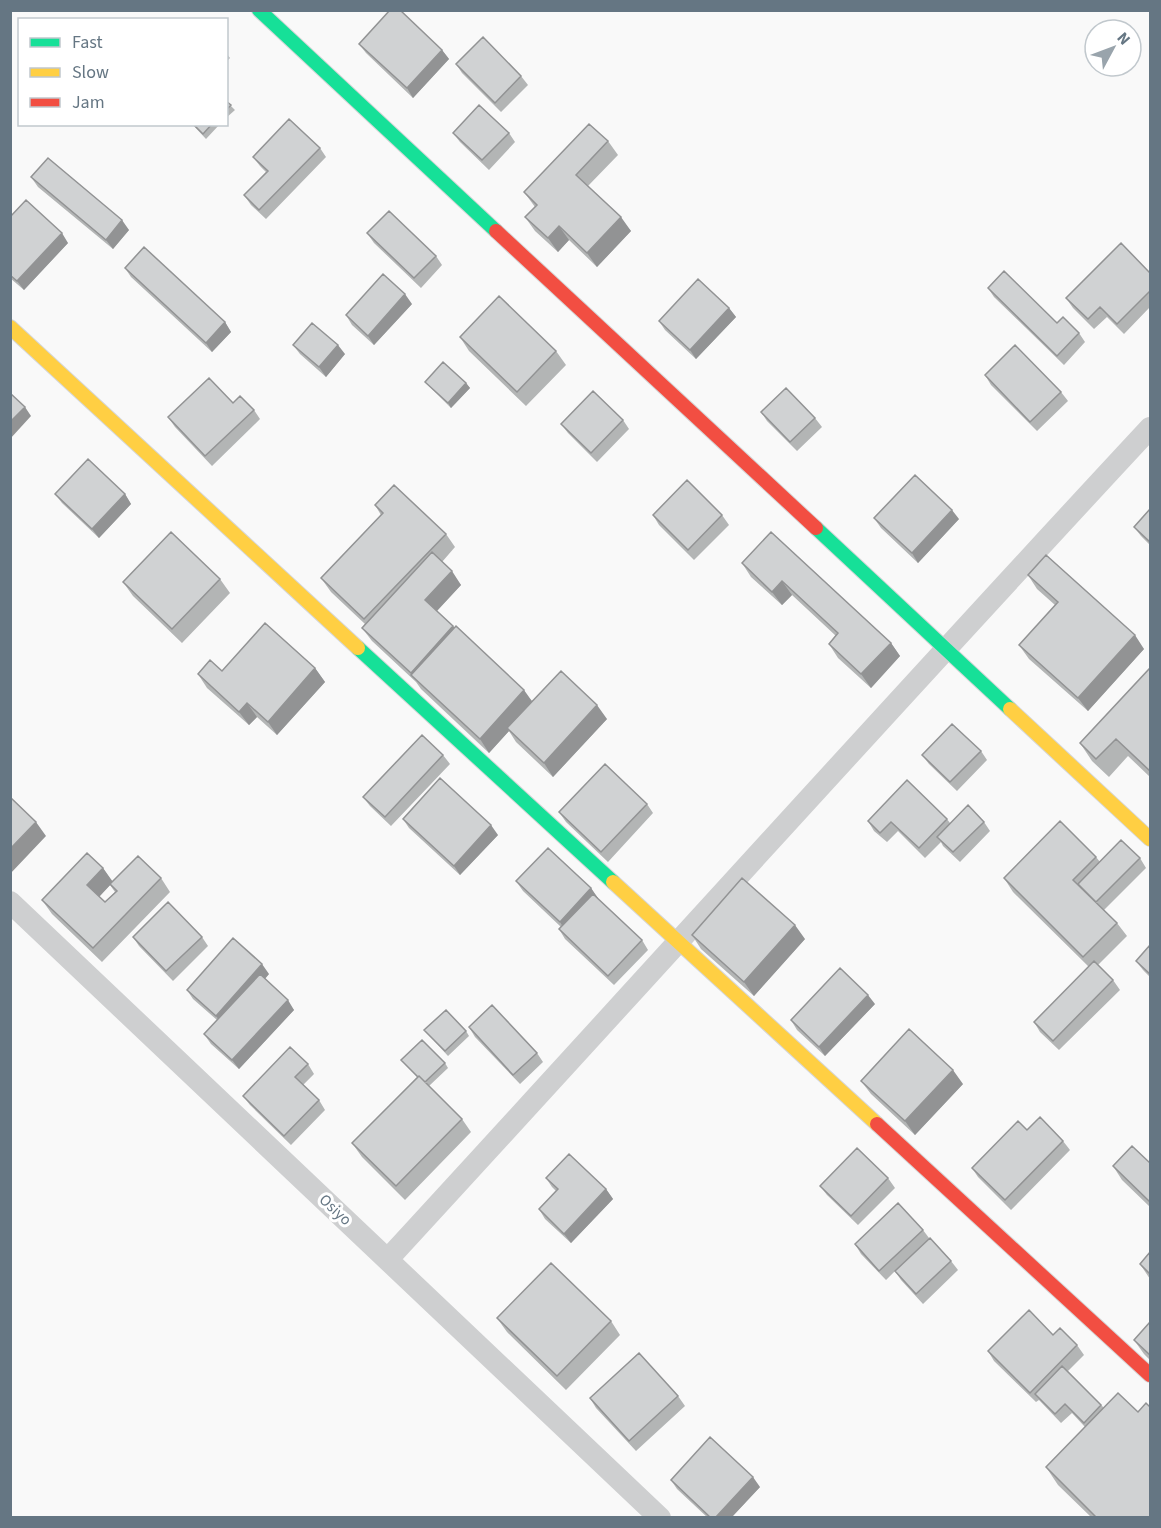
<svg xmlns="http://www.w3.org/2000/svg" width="1161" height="1528" font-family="'Source Sans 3',sans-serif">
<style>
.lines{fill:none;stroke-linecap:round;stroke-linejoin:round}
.fast-casing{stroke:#d5d6d7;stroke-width:16}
.slow-casing{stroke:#d5d6d7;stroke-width:16}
.jam-casing{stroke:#d5d6d7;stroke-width:16}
.street{stroke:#cecfd0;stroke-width:22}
.fast{stroke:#16e098;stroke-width:14}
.slow{stroke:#ffcf43;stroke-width:14}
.jam{stroke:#f24e42;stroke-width:14}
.wall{fill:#b3b5b5;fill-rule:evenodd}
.shaded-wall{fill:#929394}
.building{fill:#d0d2d3;stroke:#929394;stroke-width:1.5}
.labels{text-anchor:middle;stroke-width:6;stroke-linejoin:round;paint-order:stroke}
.street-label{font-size:16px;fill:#657683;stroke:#fff}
</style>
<rect width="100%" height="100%" fill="#f9f9f9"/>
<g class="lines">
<defs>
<path id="fast" d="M259,10L496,231
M816,528L1010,709
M358,648L613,882"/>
<path id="slow" d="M10,327L358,648
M1010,709L1150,839
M613,882L877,1124"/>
<path id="jam" d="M496,231L816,528
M877,1124L1150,1375"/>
</defs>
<!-- fast casing -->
<use href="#fast" class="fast-casing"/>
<!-- slow casing -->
<use href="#slow" class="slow-casing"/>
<!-- jam casing -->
<use href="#jam" class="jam-casing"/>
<!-- street -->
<path class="street" d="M10,902L660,1518
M388,1259C643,982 894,703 1150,428"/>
<!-- fast -->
<use href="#fast" class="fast"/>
<!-- slow -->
<use href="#slow" class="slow"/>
<!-- jam -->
<use href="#jam" class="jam"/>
</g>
<!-- wall -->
<path class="wall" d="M359,44L442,50L449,59L413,98L366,53Z
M226,53L230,58L226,62Z
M456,64L521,76L528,85L501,112L462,73Z
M226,101L235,110L226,118Z
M192,124H220L206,139Z
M453,133H509L515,142L489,170L460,142Z
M608,141L618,155L588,186L631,231L597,267L569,240L558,252L535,231L525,217L535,207L524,192Z
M320,148L326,157L266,219L251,205L244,195L266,172L260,166L253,157Z
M31,177L129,230L113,249L38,187Z
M10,217L68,243L24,290L10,278Z
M367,233L436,256L442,265L421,288L374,243Z
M125,268L225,322L231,332L212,352L131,277Z
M1150,273V307L1124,334L1107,317L1094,329L1073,308L1066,298Z
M988,288L1057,323L1079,333L1085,342L1064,365L994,297Z
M412,304L374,345L352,325L346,315Z
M729,308L736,317L696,359L665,330L659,321Z
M460,337L556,351L566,365L526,406L469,351Z
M293,345L345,354L326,377L300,354Z
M985,375L1061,392L1068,401L1037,431L991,385Z
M425,382L466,383L470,388L451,408Z
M233,403L254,410L260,419L212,466L175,427L168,417Z
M761,412L815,418L822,427L797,451L767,421Z
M623,420L629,429L597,462L568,433L561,424Z
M55,494H125L131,504L99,538L62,503Z
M375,505L446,534L455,547L442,562L461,585L437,611L532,701L607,719L553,777L516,742L509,731L489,753L421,689L416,682L372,641L362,628L365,624L331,592L321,578L381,515Z
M1150,509V545L1141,536L1134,527Z
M653,515H722L729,525L694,560L659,525Z
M874,518L959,519L918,563L881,528Z
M771,532L891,643L900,656L871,688L838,658L829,644L836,636L792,595L782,605L751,577L742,563Z
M1028,575L1144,649L1088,711L1029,659L1019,645L1055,605L1037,589Z
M220,579L230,593L182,643L133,596L123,582Z
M315,668L325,682L277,735L257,717L249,725L207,688L198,674L222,671Z
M1150,668V777L1128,756L1109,777L1092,761L1080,743Z
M981,751L987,760L957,791L929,764L922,755Z
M443,755L450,764L391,826L370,806L363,797Z
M647,804L653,813L608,862L566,822L559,812Z
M403,819L498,835L460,875L409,828Z
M947,819L950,823L984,822L990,831L960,862L943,846L941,842L925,858L898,831L887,842L874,831L868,821Z
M1096,857L1100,862L1140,858L1146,868L1104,910L1117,923L1127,936L1098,965L1113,980L1120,990L1059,1050L1040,1032L1034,1022L1089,967L1013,892L1004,878Z
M103,868L112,882L161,878L170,892L102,962L52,914L42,900ZM110,885L115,892L105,902L99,897Z
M516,881L591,888L597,898L642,940L648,950L614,985L565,939L559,929L561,927L523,891Z
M692,935L805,939L754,996L701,949Z
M133,937H202L208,946L173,981L139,946Z
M1150,945V977L1143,970L1136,961Z
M269,974L265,979L294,1010L239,1069L211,1044L204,1034L217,1020L193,999L187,990Z
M875,1004L825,1056L797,1030L791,1020Z
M469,1027L537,1053L543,1062L520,1084L475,1037Z
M424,1030L466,1031L469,1036L448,1056Z
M401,1060L445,1063L448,1068L429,1086L462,1119L471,1132L405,1200L362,1157L352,1143L417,1077Z
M308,1064L314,1074L303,1085L319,1100L325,1110L291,1145L250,1105L243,1096Z
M861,1081L963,1084L915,1135L871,1094Z
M1027,1130L1063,1141L1070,1150L1011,1210L978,1177L972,1168Z
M1150,1163V1207L1122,1180L1113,1166Z
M546,1178L606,1189L613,1199L571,1243L545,1219L539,1209L556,1191L552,1187Z
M888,1178L895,1188L858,1225L827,1195L820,1186Z
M923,1230L929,1238L951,1261L958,1270L923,1304L901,1280L895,1271L886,1280L861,1254L855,1244Z
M1150,1252V1279L1140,1264Z
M497,1318L611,1321L620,1335L566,1390L507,1332Z
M1150,1322V1360L1144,1354L1134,1340Z
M1053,1335L1077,1345L1084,1355L1068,1371L1104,1408L1150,1518H1092L1058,1485L1046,1467L1085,1427L1072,1413L1061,1423L1039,1400L1036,1402L994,1361L988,1351Z
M678,1396L685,1406L636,1451L596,1408L590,1398Z
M671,1480L760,1487L731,1518H708L677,1489Z"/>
<!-- shaded-wall -->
<path class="shaded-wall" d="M442,50L449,59L413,98L407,88Z
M621,217L631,231L597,267L587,253Z
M122,220L129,230L113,249L106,240Z
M559,226L569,240L558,252L548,238Z
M62,233L68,243L24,290L17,281Z
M405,294L412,304L374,345L368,336Z
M729,308L736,317L696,359L690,350Z
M225,322L231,332L212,352L206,343Z
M338,345L345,354L326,377L319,367Z
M466,383L470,388L451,408L448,403Z
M25,407L31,416L10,439V422Z
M125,494L131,504L99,538L92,529Z
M952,510L959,519L918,563L912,553Z
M452,571L461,585L434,614L425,600Z
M782,581L792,595L782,605L772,592Z
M453,626L463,640L416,679L411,673Z
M1135,635L1144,649L1088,711L1078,698Z
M891,643L900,656L871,688L861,674Z
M315,668L325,682L277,735L268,722Z
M524,690L534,704L507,728L509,731L489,753L480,739Z
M247,703L257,717L249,725L239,712Z
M597,705L607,719L553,777L544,763Z
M36,822L46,836L10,874V849Z
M491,825L498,835L460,875L454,866Z
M103,868L113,882L97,899L87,885Z
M591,888L598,898L566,932L560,922Z
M795,925L805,939L754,996L744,982Z
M262,964L269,974L223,1025L216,1016Z
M868,995L875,1004L825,1056L819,1047Z
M288,1000L294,1010L239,1069L232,1060Z
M953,1070L963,1084L915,1135L905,1121Z
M606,1189L613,1199L571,1243L564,1234Z
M753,1477L760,1487L731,1518H715Z"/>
<!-- building -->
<path class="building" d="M390,10H400L442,50L407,88L359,44Z
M483,37L521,76L495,103L456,64Z
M226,101L231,105L226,110Z
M479,105L509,133L482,160L453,133Z
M289,119L320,148L259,210L244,195L268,171L253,157Z
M193,124H212L203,134Z
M589,124L608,141L576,175L621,217L587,253L559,226L548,238L525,217L537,205L524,192Z
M48,158L122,220L106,240L31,177Z
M26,200L62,233L17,281L10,275V217Z
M389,211L436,256L414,278L367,233Z
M1121,243L1150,273V291L1117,324L1100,307L1088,319L1066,298Z
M144,247L225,322L206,343L125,268Z
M1004,271L1057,323L1063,317L1079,333L1057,356L988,288Z
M383,274L405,294L368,336L346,315Z
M698,279L729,308L690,350L659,321Z
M499,296L556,351L517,392L460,337Z
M312,323L338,345L319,367L293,345Z
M1015,345L1061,392L1030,422L985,375Z
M443,362L466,383L448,403L425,382Z
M209,378L233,403L240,396L254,410L205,456L168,417Z
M786,388L815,418L790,442L761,412Z
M593,391L623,420L591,453L561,424Z
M10,393L25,407L10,422Z
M88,459L125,494L92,529L55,494Z
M915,475L952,510L912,553L874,518Z
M687,480L722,515L688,550L653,515Z
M394,485L446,534L364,619L321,578L383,513L375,505Z
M1150,509V542L1134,527Z
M171,532L220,579L172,629L123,582Z
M771,532L891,643L861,674L829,644L838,633L782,581L772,592L742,563Z
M432,552L452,571L425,600L453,626L411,673L362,628Z
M1046,555L1135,635L1078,698L1019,645L1058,602L1028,575Z
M265,623L315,668L268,722L247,703L239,712L198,674L210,660L222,671Z
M456,626L524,690L480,739L411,675Z
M1150,668V771L1116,739L1096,759L1080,743Z
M561,671L597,705L544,763L507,728Z
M952,724L981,751L950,782L922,755Z
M422,735L443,755L385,817L363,797Z
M605,764L647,804L601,852L559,812Z
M440,778L491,825L454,866L403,819Z
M907,780L947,819L919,848L891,822L880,833L868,821Z
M10,797L36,822L10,849Z
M968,805L984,822L953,852L937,837Z
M1060,821L1096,857L1073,880L1117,923L1083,957L1004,878Z
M1121,840L1140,858L1096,902L1078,884Z
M548,848L591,888L560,922L516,881Z
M87,853L103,868L87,885L105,902L117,891L110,884L138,856L161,878L93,948L42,900Z
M742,878L795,925L744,982L692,935Z
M593,894L642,940L608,976L559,929Z
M168,902L202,937L166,971L133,937Z
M233,938L262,964L216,1016L187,990Z
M1150,945V974L1136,961Z
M1094,961L1113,980L1053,1041L1034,1022Z
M840,968L868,995L819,1047L791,1020Z
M260,974L288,1000L232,1060L204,1034Z
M492,1005L537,1053L513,1075L469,1027Z
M446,1010L466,1031L445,1051L424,1030Z
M909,1029L953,1070L905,1121L861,1081Z
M422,1040L445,1063L425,1082L419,1076L418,1077L401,1060Z
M290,1047L308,1064L295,1077L319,1100L284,1136L243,1096Z
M419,1076L462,1119L396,1186L352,1143Z
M1040,1117L1063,1141L1005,1200L972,1168L1018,1121L1027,1130Z
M1132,1146L1150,1163V1202L1113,1166Z
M857,1148L888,1178L851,1216L820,1186Z
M569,1154L606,1189L564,1234L539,1209L558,1189L546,1178Z
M898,1203L923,1230L879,1271L855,1244Z
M930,1238L951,1261L916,1294L895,1271Z
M1150,1252V1274L1140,1264Z
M551,1263L611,1321L557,1376L497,1318Z
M1029,1310L1053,1335L1060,1328L1077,1345L1030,1393L988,1351Z
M1150,1322V1355L1134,1340Z
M639,1353L678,1396L629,1441L590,1398Z
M1062,1366L1101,1405L1084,1423L1065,1404L1055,1414L1035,1394Z
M1118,1393L1138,1412L1146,1403L1150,1407V1518H1097L1046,1467Z
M710,1437L753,1477L715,1518H711L671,1480Z"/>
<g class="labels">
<!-- street labels -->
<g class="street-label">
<text transform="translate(336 1209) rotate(43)" y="6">Osiyo</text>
</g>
</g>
<!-- border -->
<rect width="1161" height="1528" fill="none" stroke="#657683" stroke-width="24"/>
<!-- legend -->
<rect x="18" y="18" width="210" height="108" fill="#ffffff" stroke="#c1c8cd" stroke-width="1.5"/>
<rect x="30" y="38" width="30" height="9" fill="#16e098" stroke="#c1c8cd" stroke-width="1.5"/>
<text x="72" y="48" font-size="18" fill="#657683">Fast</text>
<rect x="30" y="68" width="30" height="9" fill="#ffcf43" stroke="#c1c8cd" stroke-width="1.5"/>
<text x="72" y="78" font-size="18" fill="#657683">Slow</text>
<rect x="30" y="98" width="30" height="9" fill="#f24e42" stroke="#c1c8cd" stroke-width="1.5"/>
<text x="72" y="108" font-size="18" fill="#657683">Jam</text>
<!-- north arrow -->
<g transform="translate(1113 48) rotate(49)"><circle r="28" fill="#ffffff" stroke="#c1c8cd" stroke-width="1.5"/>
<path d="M0-4.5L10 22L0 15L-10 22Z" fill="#99a4ac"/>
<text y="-9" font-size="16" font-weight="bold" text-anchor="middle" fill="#657683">N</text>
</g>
</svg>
